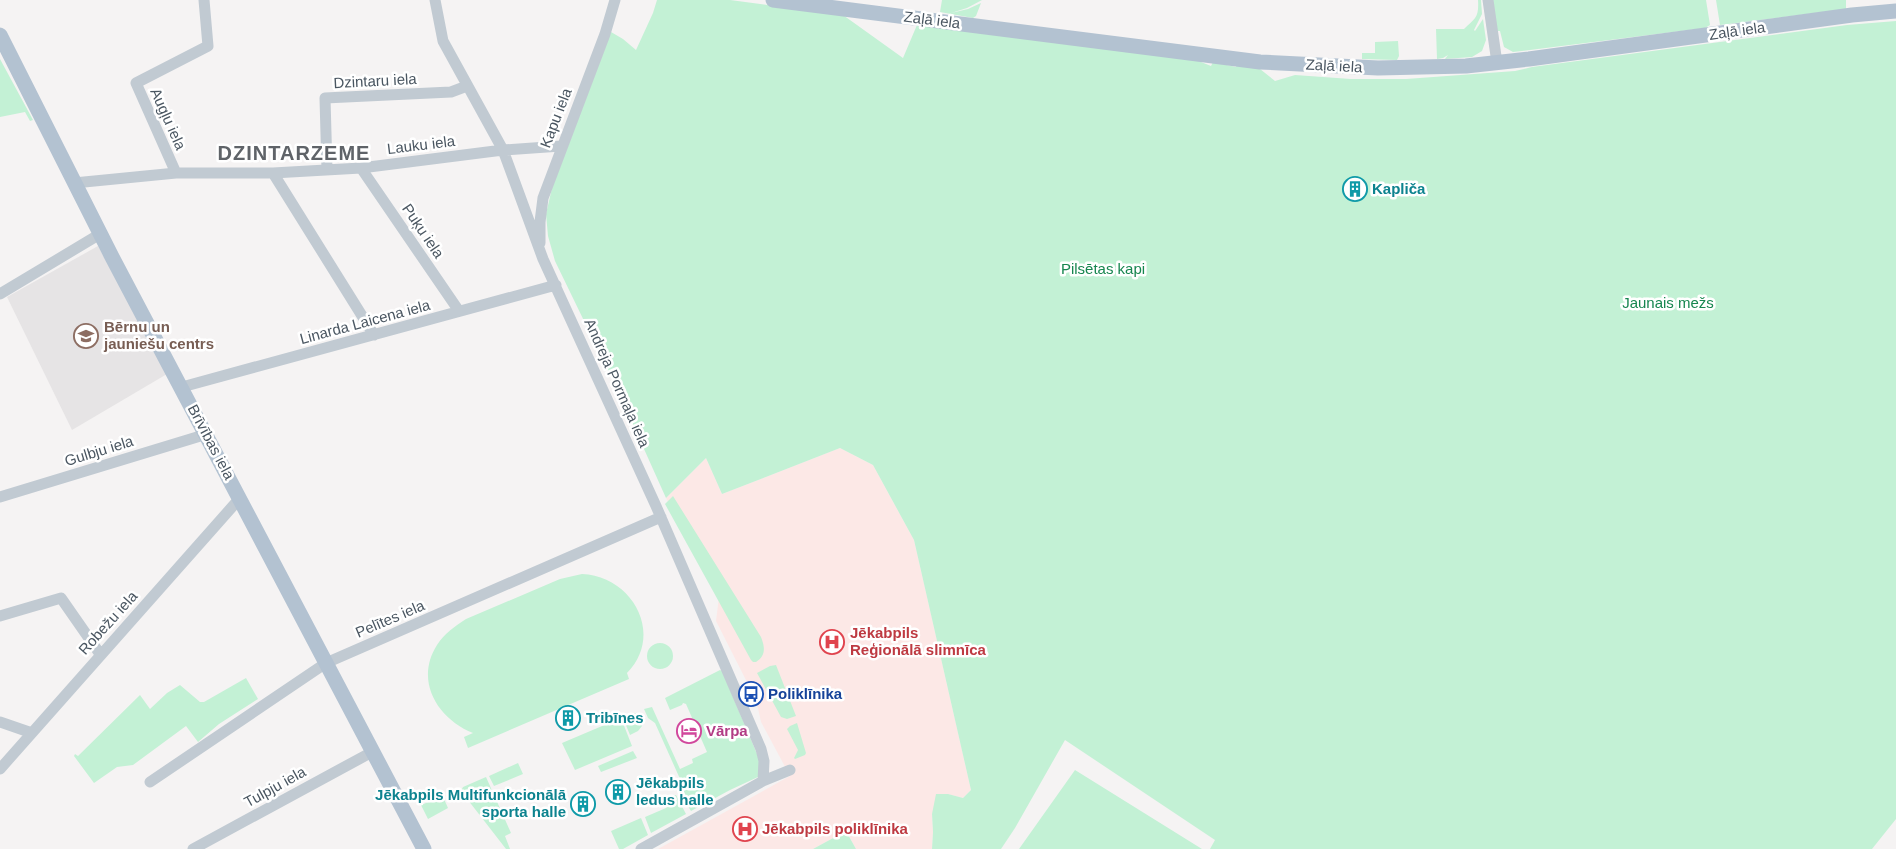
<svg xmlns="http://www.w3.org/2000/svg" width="1896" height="849" font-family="Arial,sans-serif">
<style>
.education{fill:#e6e4e5}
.medical{fill:#fce8e6}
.green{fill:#c3f1d5}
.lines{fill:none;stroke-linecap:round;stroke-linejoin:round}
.minor{stroke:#c1cad2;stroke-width:11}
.major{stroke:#b3c2d1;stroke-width:15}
.labels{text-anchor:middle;stroke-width:5;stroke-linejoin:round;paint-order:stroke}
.street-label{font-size:15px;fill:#4a5661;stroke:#fff}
.culture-label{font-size:15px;font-weight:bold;fill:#0d838f;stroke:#fff;text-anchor:start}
.park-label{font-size:15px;fill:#17864f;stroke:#fff}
.education-label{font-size:15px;font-weight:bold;fill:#785e54;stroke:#fff;text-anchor:start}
.health-label{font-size:15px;font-weight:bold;fill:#be3a42;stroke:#fff;text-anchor:start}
.transit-label{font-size:15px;font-weight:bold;fill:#164399;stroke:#fff;text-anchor:start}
.hotel-label{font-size:15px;font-weight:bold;fill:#b23c85;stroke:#fff;text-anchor:start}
.district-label{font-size:20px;font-weight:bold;letter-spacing:1px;fill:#5f6368;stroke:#fff}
</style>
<rect width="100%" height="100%" fill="#f5f3f3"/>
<!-- education -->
<path class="education" d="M98,246L167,374L72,430L7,297Z"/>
<!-- medical -->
<path class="medical" d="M840,448L873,465L914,540L971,790L963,798L948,794L932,814L933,832L932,849H856L846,831L813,849H658L790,776L761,722L758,708L748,684L716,621L719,597L666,498L706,458L722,494Z"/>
<!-- green -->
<path class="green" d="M657,0H730L843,15L903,58L917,25L1196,60L1211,66L1213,62L1236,67L1237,63L1260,69L1275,81L1295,75L1351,79H1406L1515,71L1532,67L1847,25L1896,21V819L1872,849H1210L1215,840L1065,740L1015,828L1001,849H932L933,832L932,814L936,794H948L963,798L971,790L914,540L873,465L840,448L722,494L706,458L666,498L618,391L555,261L548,236L546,214L552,188L611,32L623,39L636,50L653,13Z
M942,0H982L967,8L951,13L968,9L981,3L976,16L973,18L940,12Z
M1478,0H1481L1482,14L1474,30L1475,31L1483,19L1486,40L1482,51L1472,57L1445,59L1448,55L1443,58L1437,59L1436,29H1464C1476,18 1479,17 1478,0Z
M1493,0H1706L1710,25L1705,28L1513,52L1504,47L1500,31H1497Z
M1716,0H1846V9L1720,25Z
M1398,41L1399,56L1397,60L1362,59V53H1375V42Z
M0,59L33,120L30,121L25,112L0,117Z
M673,496L761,637C765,647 766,656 756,662H753L751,660L665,504Z
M582,574C632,576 665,634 627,673L629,679L468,748L464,737L473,733C438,719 414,681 437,645C444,634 455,626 466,619L560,579Z
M647 656a13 13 0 1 1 26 0a13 13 0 1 1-26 0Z
M776,665L796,716L787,719L781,717L757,673L770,666Z
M720,670L722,671L760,761L758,777L730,790L691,811L680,793L685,790L655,723L648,718L644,709L652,707L680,769L693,763L692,759L707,752L686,704L683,703L682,705L670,710L665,698Z
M246,678L258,699L219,724L198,742L186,726L133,765L117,767L94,783L74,756L75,754L78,756L140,695L150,709L167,693L180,685L200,702H204Z
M636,713L642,726L638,731L630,735L623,718Z
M621,718L632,746L575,770L562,743Z
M797,723L806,753L805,755L795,759L794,758L798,750L787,729L790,726Z
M633,751L637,758L601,772L598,766Z
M518,763L523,774L494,786L489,776Z
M1075,770L1202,849H1019Z
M486,777L511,833L505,836L510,849H506L461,791L463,787Z
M676,795L686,814L651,833L645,817L666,808L663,800Z
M441,797L444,799L448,808L428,819L421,805Z
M641,818L648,835L623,849H619L611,831Z
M846,831L856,849H813Z"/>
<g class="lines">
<!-- minor -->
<path class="minor" d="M435,0L443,41L503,150L543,259L656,506L761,749L764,761L763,781
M1488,0L1497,63
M361,168L459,311
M327,170L325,98L451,92L467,86
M176,173L136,83L208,46L204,0
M273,173L374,335
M74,183L176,173H273L361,168L503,150L561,146
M540,243V222L543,198L605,34L615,0
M0,294L100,234
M182,387L556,285
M0,497L207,434
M0,616L61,598L100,654
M0,722L32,733
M0,769L240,498
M150,782L326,663L661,517
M193,849L372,752
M641,849L763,781L790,770"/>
<!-- major -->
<path class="major" d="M773,0L1260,62L1378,68L1466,66L1529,59L1852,15L1896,11
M0,35L111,255L424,849"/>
</g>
<!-- icons -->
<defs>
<symbol id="building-ring" viewBox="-11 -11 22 22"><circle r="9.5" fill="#fff" stroke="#0f9aa8" stroke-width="1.5"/><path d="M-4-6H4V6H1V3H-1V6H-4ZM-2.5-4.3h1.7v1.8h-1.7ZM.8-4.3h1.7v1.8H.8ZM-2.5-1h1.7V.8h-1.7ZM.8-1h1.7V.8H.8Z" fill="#0f9aa8"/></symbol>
<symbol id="school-ring" viewBox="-11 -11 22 22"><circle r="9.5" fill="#fff" stroke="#8d6e63" stroke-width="1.5"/><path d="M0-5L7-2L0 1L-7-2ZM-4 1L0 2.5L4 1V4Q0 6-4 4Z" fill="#8d6e63"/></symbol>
<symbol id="hospital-ring" viewBox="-11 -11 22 22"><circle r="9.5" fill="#fff" stroke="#e0444e" stroke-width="1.5"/><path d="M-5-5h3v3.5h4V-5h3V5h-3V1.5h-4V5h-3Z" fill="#e0444e"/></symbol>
<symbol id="bus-ring" viewBox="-11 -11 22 22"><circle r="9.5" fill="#fff" stroke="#1a4fb4" stroke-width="1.5"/><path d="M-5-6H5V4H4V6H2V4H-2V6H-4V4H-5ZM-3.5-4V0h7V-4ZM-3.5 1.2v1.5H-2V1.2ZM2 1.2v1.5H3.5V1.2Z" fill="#1a4fb4"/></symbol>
<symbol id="hotel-ring" viewBox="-11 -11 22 22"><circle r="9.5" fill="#fff" stroke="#d1479c" stroke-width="1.5"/><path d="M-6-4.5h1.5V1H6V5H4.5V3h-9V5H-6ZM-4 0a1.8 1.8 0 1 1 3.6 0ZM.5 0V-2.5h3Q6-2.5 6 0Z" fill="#d1479c"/></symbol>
</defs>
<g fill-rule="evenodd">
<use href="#building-ring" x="1341" y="175" width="28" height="28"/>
<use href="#school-ring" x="72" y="322" width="28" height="28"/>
<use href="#hospital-ring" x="818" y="628" width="28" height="28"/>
<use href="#bus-ring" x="737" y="680" width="28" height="28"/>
<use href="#building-ring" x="554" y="704" width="28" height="28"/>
<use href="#hotel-ring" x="675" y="717" width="28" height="28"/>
<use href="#building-ring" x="604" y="778" width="28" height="28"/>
<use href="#building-ring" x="569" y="790" width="28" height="28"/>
<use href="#hospital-ring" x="731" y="815" width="28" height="28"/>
</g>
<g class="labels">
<!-- street labels -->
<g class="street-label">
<text transform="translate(932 20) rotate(7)" y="5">Zaļā iela</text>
<text transform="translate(1737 31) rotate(-8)" y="5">Zaļā iela</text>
<text transform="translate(1334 66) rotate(3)" y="5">Zaļā iela</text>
<text transform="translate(375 81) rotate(-3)" y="5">Dzintaru iela</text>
<text transform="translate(556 118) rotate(-69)" y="5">Kapu iela</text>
<text transform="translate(168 119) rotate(66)" y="5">Augļu iela</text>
<text transform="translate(421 145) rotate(-7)" y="5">Lauku iela</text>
<text transform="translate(423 231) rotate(56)" y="5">Puķu iela</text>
<text transform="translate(365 322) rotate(-15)" y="5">Linarda Laicena iela</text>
<text transform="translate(617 383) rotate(66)" y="5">Andreja Pormaļa iela</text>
<text transform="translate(211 442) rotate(62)" y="5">Brīvības iela</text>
<text transform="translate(99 451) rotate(-17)" y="5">Gulbju iela</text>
<text transform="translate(390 619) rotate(-23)" y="5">Pelītes iela</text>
<text transform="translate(108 623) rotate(-48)" y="5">Robežu iela</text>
<text transform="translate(275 787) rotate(-29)" y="5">Tulpju iela</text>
</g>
<!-- culture labels -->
<g class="culture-label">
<text x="1372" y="194">Kapliča</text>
<text x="586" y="723">Tribīnes</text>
<text x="636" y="788">Jēkabpils<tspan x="636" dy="17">ledus halle</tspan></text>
<text x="566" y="800" text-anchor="end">Jēkabpils Multifunkcionālā<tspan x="566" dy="17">sporta halle</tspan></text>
</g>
<!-- park labels -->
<g class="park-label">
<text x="1103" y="274">Pilsētas kapi</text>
<text x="1668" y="308">Jaunais mežs</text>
</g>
<!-- education labels -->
<g class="education-label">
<text x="104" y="332">Bērnu un<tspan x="104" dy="17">jauniešu centrs</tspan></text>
</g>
<!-- health labels -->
<g class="health-label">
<text x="850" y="638">Jēkabpils<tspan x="850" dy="17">Reģionālā slimnīca</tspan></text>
<text x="762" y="834">Jēkabpils poliklīnika</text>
</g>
<!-- transit labels -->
<g class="transit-label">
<text x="768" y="699">Poliklīnika</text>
</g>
<!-- hotel labels -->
<g class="hotel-label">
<text x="706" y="736">Vārpa</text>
</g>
<!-- district labels -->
<g class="district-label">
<text x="294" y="160">DZINTARZEME</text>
</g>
</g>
</svg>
